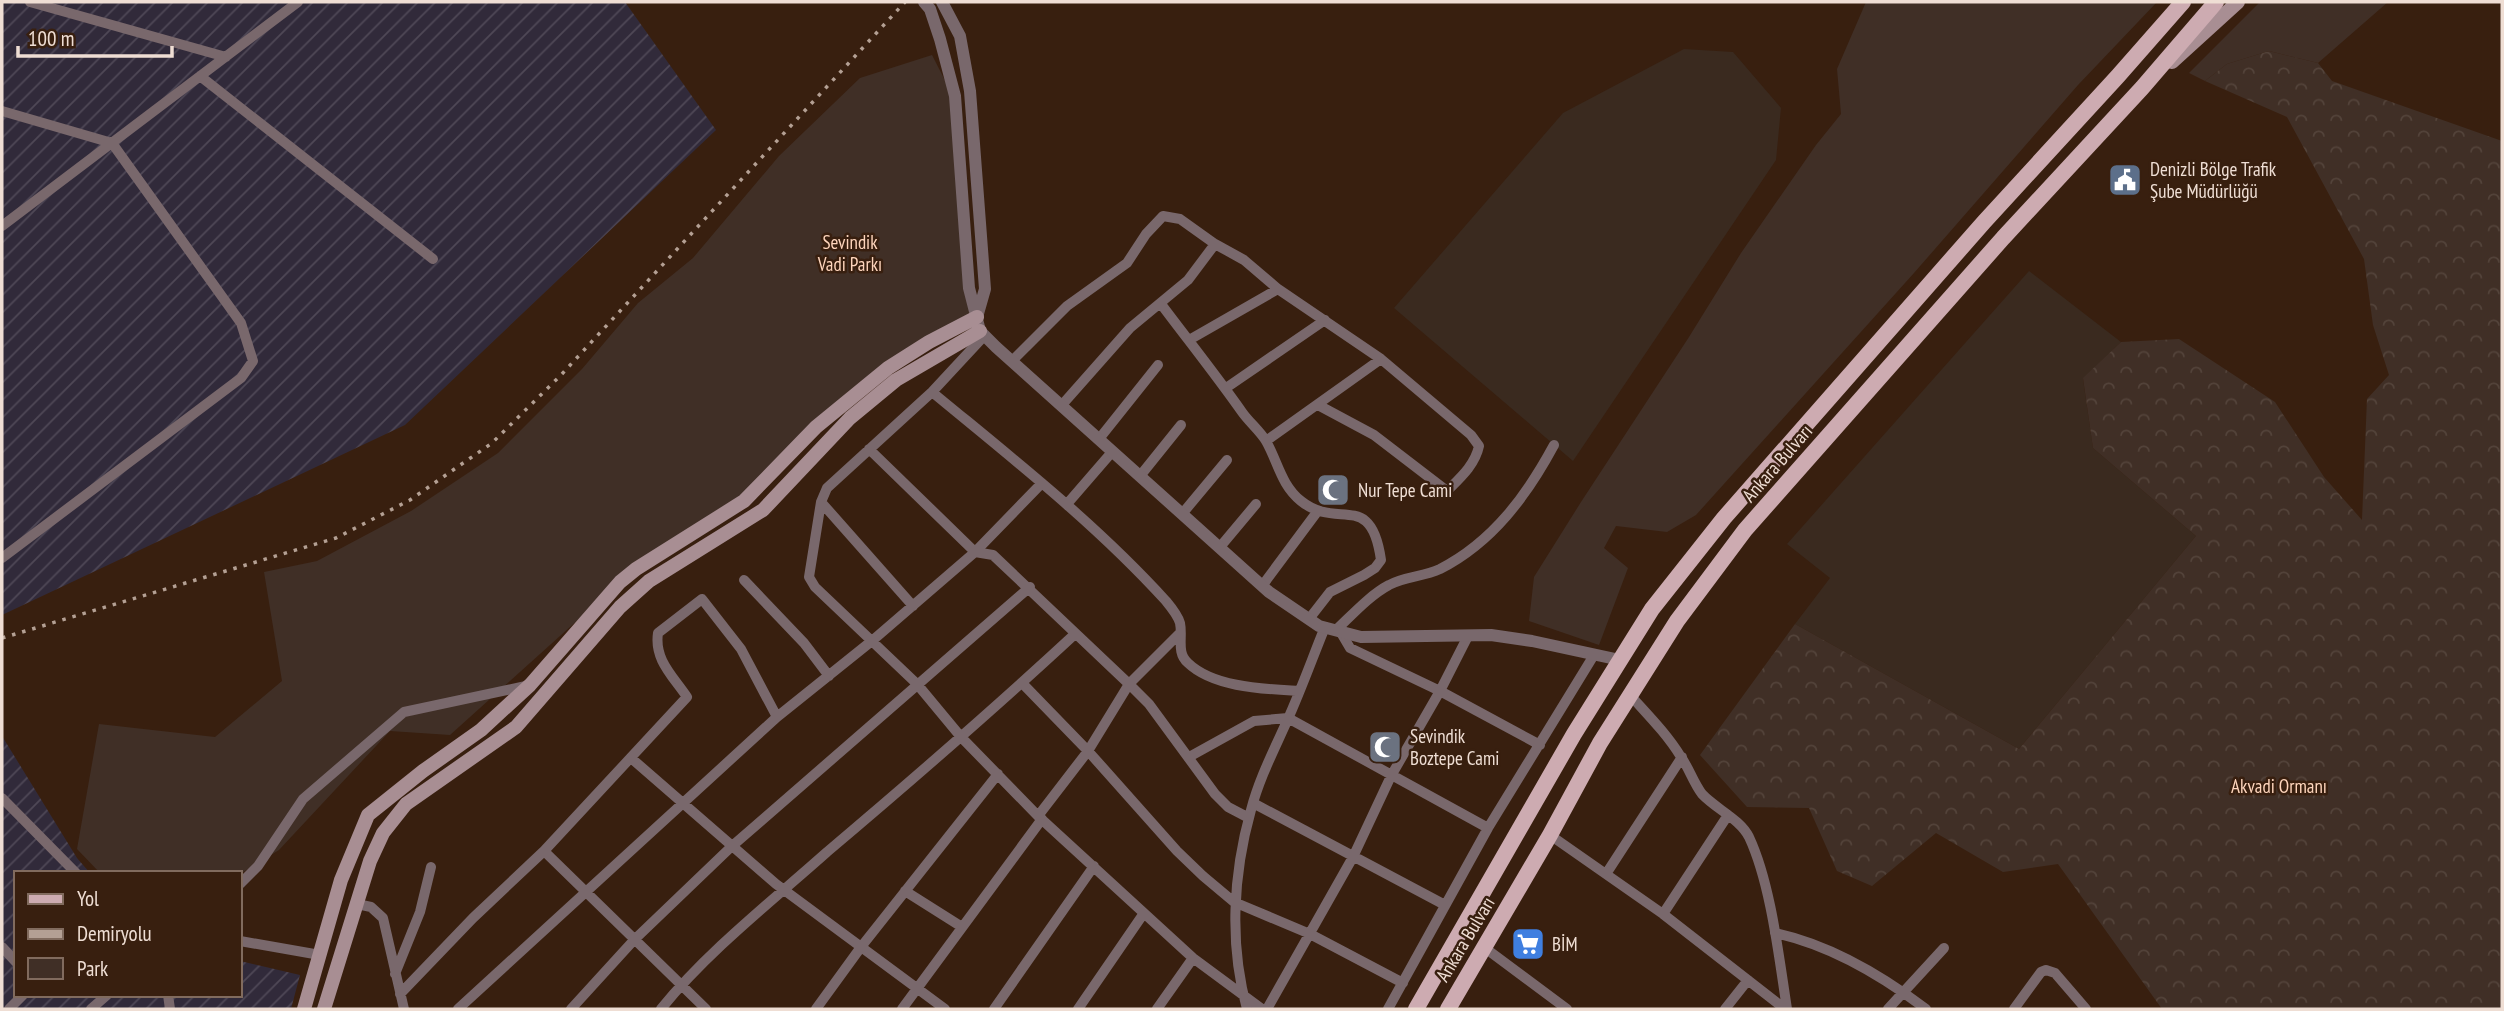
<svg xmlns="http://www.w3.org/2000/svg" width="2504" height="1011" font-family="'PT Sans Narrow',sans-serif">
<style>
.industrial{fill:url(#industrial-furrows)}
.education{fill:#3a2a1f}
.green{fill:#402f26}
.forest{fill:url(#forest-crowns)}
.lines{fill:none;stroke-linecap:round;stroke-linejoin:round}
.minor{stroke:#79686c;stroke-width:10}
.tertiary{stroke:#79686c;stroke-width:12}
.secondary{stroke:#a88e93;stroke-width:14}
.primary{stroke:#cdabb1;stroke-width:16}
.rail{stroke:#b4a094;stroke-width:3.5;stroke-dasharray:3.5 7;stroke-linecap:butt}
.labels{text-anchor:middle;stroke-width:5;stroke-linejoin:round;paint-order:stroke}
.poi-label{font-size:19px;fill:#efded4;stroke:#381f0f;text-anchor:start}
.park-label{font-size:19px;fill:#fed5bc;stroke:#381f0f}
.street-label{font-size:19px;fill:#efded4;stroke:#381f0f}
</style>
<defs>
<pattern id="industrial-furrows" width="10" height="10" patternUnits="userSpaceOnUse" patternTransform="scale(1.75)"><rect width="10" height="10" fill="#312a3a"/><path d="M-1 1l2-2M0 10L10 0M9 11l2-2" fill="none" stroke="#4f4856"/></pattern>
<pattern id="forest-crowns" width="20" height="18" patternUnits="userSpaceOnUse" patternTransform="scale(1.75)"><rect width="20" height="18" fill="#402f26"/><path d="M2 6a3 3 0 1 1 6 0M12 15a3 3 0 1 1 6 0" fill="none" stroke="#53433a"/></pattern>
</defs>
<rect width="100%" height="100%" fill="#381f0f"/>
<!-- industrial -->
<path class="industrial" d="M2,2H625L716,130L405,425L2,615Z
M2,736L77,858L90,873H16V995H240V961L300,975L291,1009H2Z"/>
<!-- education -->
<path class="education" d="M1684,49L1733,52L1781,108L1776,160L1573,461L1394,308L1563,113Z
M2029,271L2121,342L2083,379L2093,448L2196,536L2019,749L1795,624L1830,578L1787,544Z"/>
<!-- green -->
<path class="green" d="M1866,2H2157L2078,85L1914,273L1696,515L1667,532L1616,526L1604,548L1628,568L1599,645L1529,621L1534,577L1581,502L1689,337L1741,253L1816,145L1841,114L1837,69Z
M2260,2H2388L2318,63L2269,51L2227,64L2205,81L2189,73Z
M932,55L956,102L977,317L888,368L773,472L620,582L450,735L390,731L279,850L240,874L100,873L77,849L99,724L215,737L282,681L264,572L317,561L411,511L498,453L582,369L638,303L693,258L779,156L860,78Z"/>
<!-- forest -->
<path class="forest" d="M2269,51L2318,63L2332,81L2502,141V1009H2162L2058,864L2003,872L1936,833L1872,886L1837,871L1809,808L1747,807L1700,755L1795,624L2019,749L2196,536L2093,448L2083,378L2121,342L2179,339L2275,402L2324,477L2362,520L2367,399L2389,375L2373,325L2364,259L2287,117L2205,81L2227,64Z"/>
<g class="lines">
<!-- minor -->
<path class="minor" d="M30,2L226,57
M200,76L433,259
M2,111L112,143L241,323L253,361L241,378L2,558
M2,226L298,2
M1161,304C1188,340 1216,375 1242,412C1249,422 1260,431 1266,441C1278,462 1281,485 1301,501C1338,531 1371,489 1381,560L1375,568L1364,575L1330,592L1309,619
M984,336L932,392L827,488L821,502L809,577L815,587L917,684L961,737L1038,816L1193,958L1262,1009
M1189,340L1278,289
M1012,361L1067,306L1127,263L1146,234L1163,216L1180,219L1215,244L1244,260L1278,289L1381,359
M1226,388L1325,320
M932,392C1013,459 1095,523 1166,601C1171,607 1178,616 1180,623C1183,637 1176,653 1188,663C1214,688 1266,689 1299,691
M1061,406L1130,328L1188,280L1215,244
M1099,439L1158,365
M1266,441L1381,359L1471,435L1479,446C1475,465 1460,478 1447,491L1374,435L1318,405
M869,449L975,552L993,555L1129,684L1149,704L1215,794L1228,807L1249,818
M1140,476L1181,425
M821,502L913,606
M1067,504L1112,452
M1182,514L1227,460
M1220,547L1256,504
M744,580L804,643L829,676
M1262,586L1317,512
M1336,630C1352,615 1370,595 1389,585C1405,576 1423,577 1440,569C1493,542 1527,495 1554,445
M1340,631L1350,648L1440,691L1540,745
M1022,683L1088,751L1177,851L1203,876L1234,902L1310,934L1403,983
M1630,695C1648,715 1667,734 1681,757C1689,768 1693,782 1702,794C1716,809 1740,819 1749,837C1771,884 1779,958 1787,1009
M1189,757L1254,721L1288,718L1488,828
M631,758L776,884L945,1009
M2,798L76,873
M1253,803L1445,905
M1038,816L1088,751L1129,684L1180,633
M1550,835L1663,914L1785,1009
M544,851L706,1009
M1606,874L1682,757
M240,884L258,866L303,799L404,712L526,686
M905,891L962,927
M357,904L371,907L383,918L404,1009
M1663,914L1728,815
M1775,933C1831,945 1881,975 1926,1009
M240,941L320,955
M2,947L16,962
M1485,948L1567,1009
M395,974L420,912L431,867
M400,994L473,918L544,851L687,697C673,676 654,660 658,633L702,599L741,649L777,717
M168,995L170,1009
M9,1009L23,995
M91,1009L107,995
M458,1009L777,717L873,640L975,552L1042,483
M571,1009L634,940L731,847L1030,587
M661,1009C707,952 772,901 827,852C911,781 994,709 1075,634
M816,1009L861,947L998,774
M902,1009L1042,819
M994,1009L1094,866
M1078,1009L1144,913
M1157,1009L1193,958
M1247,1009C1229,944 1233,874 1251,810C1259,779 1274,750 1287,721C1301,690 1312,659 1325,627
M1267,1009L1353,857L1391,776L1440,691L1468,636
M1388,1009L1488,828L1594,655
M1725,1009L1748,980
M1888,1009L1944,948
M2014,1009L2041,972L2046,970L2055,973L2086,1009"/>
<!-- tertiary -->
<path class="tertiary" d="M924,2L930,9L940,39L955,96L969,288L980,331L996,347L1269,592L1319,626L1361,637L1491,635L1532,641L1620,660
M942,2L960,36L970,91L985,289L977,317"/>
<!-- secondary -->
<path class="secondary" d="M2172,62L2238,2
M304,1009L341,880L368,815L423,771L481,730L530,685L620,582L636,569L744,501L816,427L888,368L929,342L977,317
M324,1009L370,861L383,833L406,804L516,727L620,607L649,581L763,510L850,418L896,380L980,331"/>
<!-- primary -->
<path class="primary" d="M1416,1009L1574,734L1652,609L1724,518L1984,222L2118,76L2183,2
M1448,1009L1550,835L1600,743L1677,621L1745,530L2003,238L2142,88L2216,2"/>
<!-- rail -->
<path class="rail" d="M2,638L336,538L410,500L492,443L561,375L905,2"/>
</g>
<!-- icons -->
<defs>
<symbol id="civic-square" viewBox="-11 -11 22 22"><rect x="-9" y="-9" width="18" height="18" rx="4" fill="#5c6f8a" stroke="#381f0f"/><path d="M-.6-6.5H3V-4.5H.6V-3L4-1V1h2V6H-6V1h2V-1L-.6-3ZM-1.2 2.5V6h2.4V2.5Z" fill="#fff"/></symbol>
<symbol id="mosque-square" viewBox="-11 -11 22 22"><rect x="-9" y="-9" width="18" height="18" rx="4" fill="#6b7280" stroke="#381f0f"/><path d="M3.5-4.9A6 6 0 1 0 3.5 4.9A5 5 0 1 1 3.5-4.9Z" fill="#fff"/></symbol>
<symbol id="supermarket-square" viewBox="-11 -11 22 22"><rect x="-9" y="-9" width="18" height="18" rx="4" fill="#3f7fe0" stroke="#381f0f"/><path d="M-6-5.5h2.5l.6 2H6L4.5 2H-2.5L-4.4-4H-6ZM-1.5 3.2a1.3 1.3 0 1 0 .1 0ZM3 3.2a1.3 1.3 0 1 0 .1 0Z" fill="#fff"/></symbol>
</defs>
<g fill-rule="evenodd">
<use href="#civic-square" x="2106" y="161" width="38" height="38"/>
<use href="#mosque-square" x="1314" y="471" width="38" height="38"/>
<use href="#mosque-square" x="1366" y="728" width="38" height="38"/>
<use href="#supermarket-square" x="1509" y="925" width="38" height="38"/>
</g>
<g class="labels">
<!-- poi labels -->
<g class="poi-label">
<text x="2150" y="176">Denizli Bölge Trafik<tspan x="2150" dy="22">Şube Müdürlüğü</tspan></text>
<text x="1358" y="497">Nur Tepe Cami</text>
<text x="1410" y="743">Sevindik<tspan x="1410" dy="22">Boztepe Cami</tspan></text>
<text x="1552" y="951">BİM</text>
</g>
<!-- park labels -->
<g class="park-label">
<text x="850" y="249">Sevindik<tspan x="850" dy="22">Vadi Parkı</tspan></text>
<text x="2279" y="793">Akvadi Ormanı</text>
</g>
<!-- street labels -->
<g class="street-label">
<text transform="translate(1777 463) rotate(-49)" y="7">Ankara Bulvarı</text>
<text transform="translate(1465 939) rotate(-59)" y="7">Ankara Bulvarı</text>
</g>
</g>
<!-- border -->
<rect width="2504" height="1011" fill="none" stroke="#efded4" stroke-width="7"/>
<!-- legend -->
<rect x="14" y="871" width="228" height="126" fill="#381f0f" stroke="#816b5e" stroke-width="2"/>
<rect x="28" y="894" width="35" height="10" fill="#cdabb1" stroke="#816b5e" stroke-width="2"/>
<text x="77" y="906" font-size="21" fill="#efded4">Yol</text>
<rect x="28" y="929" width="35" height="10" fill="#b4a094" stroke="#816b5e" stroke-width="2"/>
<text x="77" y="941" font-size="21" fill="#efded4">Demiryolu</text>
<rect x="28" y="958" width="35" height="21" fill="#402f26" stroke="#816b5e" stroke-width="2"/>
<text x="77" y="976" font-size="21" fill="#efded4">Park</text>
<!-- scale -->
<path d="M18 46v10h154v-10" fill="none" stroke="#efded4" stroke-width="3.5"/>
<text x="28" y="46" font-size="21" fill="#efded4" stroke="#381f0f" stroke-width="5" paint-order="stroke">100 m</text>
</svg>
